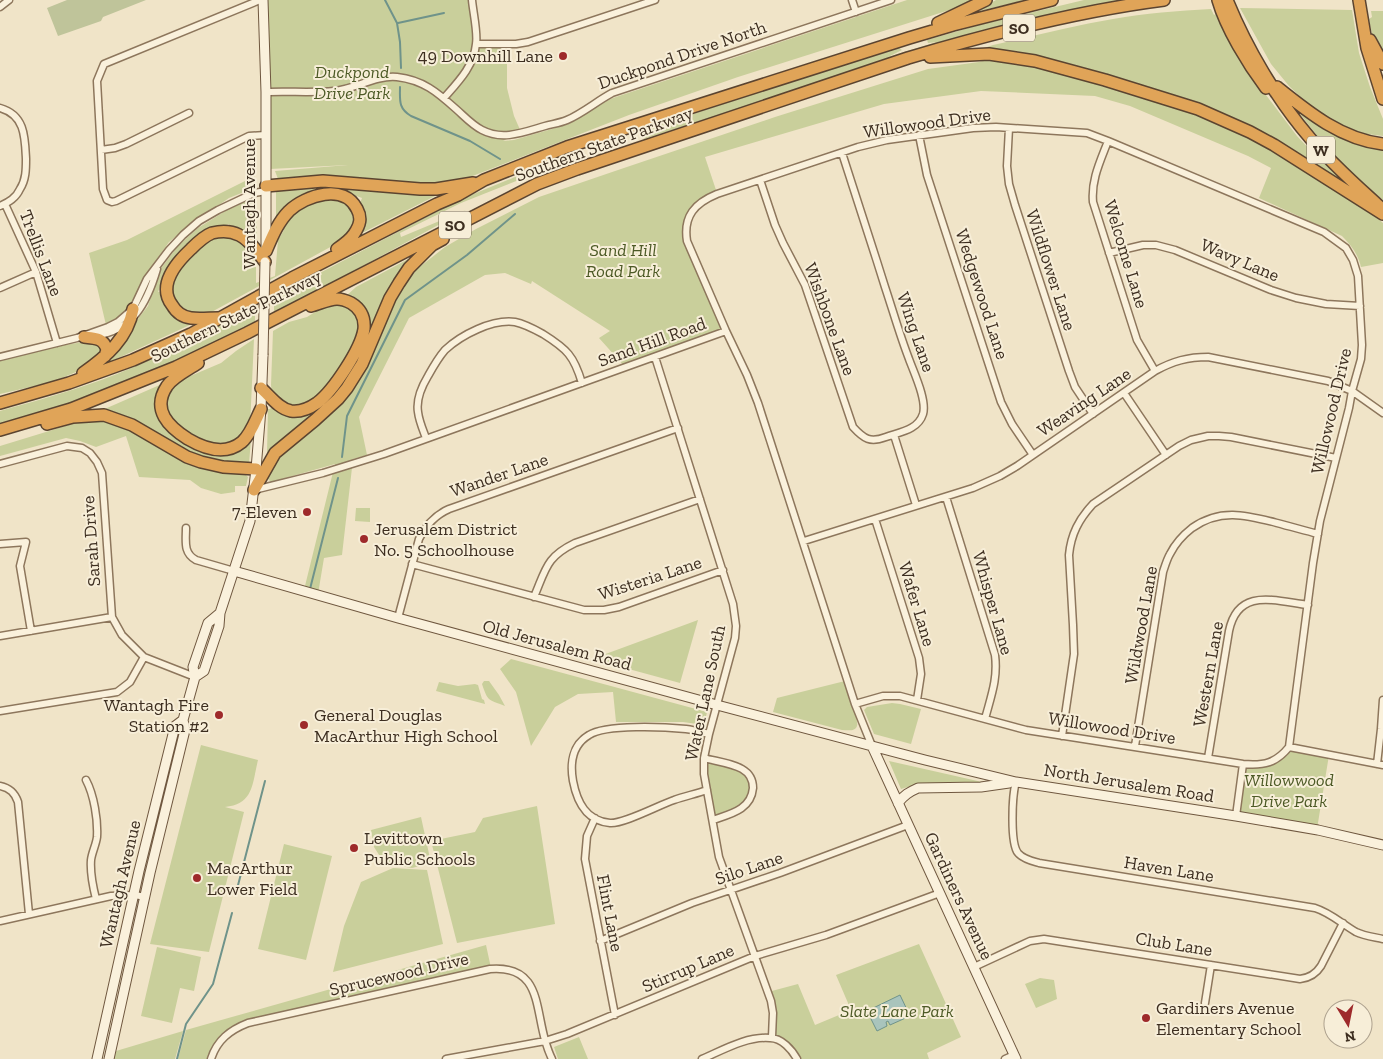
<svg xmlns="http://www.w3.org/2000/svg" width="1383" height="1059" font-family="'Zilla Slab',serif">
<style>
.green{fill:#c9cf9b}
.cemetery{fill:#bfc49a}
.water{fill:#a9c4bc;stroke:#6f938a}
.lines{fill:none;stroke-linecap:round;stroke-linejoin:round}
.stream{stroke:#6f938a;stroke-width:2}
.street-casing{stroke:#8d765c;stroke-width:9}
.secondary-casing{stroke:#6f573f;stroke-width:11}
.highway-casing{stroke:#5b4430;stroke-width:14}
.street{stroke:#faf1dc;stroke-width:6}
.secondary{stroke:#faf1dc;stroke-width:9}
.highway{stroke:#e0a458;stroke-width:11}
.secondary-bridge-casing{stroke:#6f573f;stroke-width:11;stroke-linecap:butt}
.secondary-bridge{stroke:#faf1dc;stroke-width:9}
.poi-dot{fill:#9e2a2b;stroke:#f7eed8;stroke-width:2}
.labels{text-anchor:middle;stroke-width:4;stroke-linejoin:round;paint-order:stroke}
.shield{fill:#f7eed8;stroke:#756857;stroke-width:1}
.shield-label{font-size:16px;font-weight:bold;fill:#3d2e20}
.street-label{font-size:18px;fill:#3d2e20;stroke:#f7eed8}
.poi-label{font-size:18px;fill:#3d2e20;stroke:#f7eed8;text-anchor:start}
.park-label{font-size:18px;font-style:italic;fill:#4d5a26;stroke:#f7eed8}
</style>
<rect width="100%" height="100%" fill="#f0e4c8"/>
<!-- green -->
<path class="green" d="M267,0H472L477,43H507V88L514,116L521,132L503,141L514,140L569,124L600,104L613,98L907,0H981L738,77L629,115L470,177L450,183L420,186L281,181L278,179L275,171L348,165L270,169Z
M996,0H1025L975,12Z
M1084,0H1123C959,30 802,89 644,139L642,135L643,131L767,89L899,48L902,50L888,57L937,42L928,43L927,40L979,25Z
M1240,8L1352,10L1359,53L1370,87L1383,119V136L1358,133L1314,110L1289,86L1271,64Z
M1211,9L1214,15L1218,13L1241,62L1297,136L1315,155L1348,185L1302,156L1227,116L982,51L984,48L993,45C1033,36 1072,26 1113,19C1145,13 1178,11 1211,9Z
M1371,11H1383V58C1375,47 1371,32 1369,19L1372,17Z
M986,60L1028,66L1097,82L1192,112L1249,137L1296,162L1373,214L1383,223V263L1361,267C1358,254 1351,245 1342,236L1259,198L1271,168L1248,156L1130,106L1095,96L981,91L884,104L705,157L717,193L699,202L685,233L725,331L625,367L599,338L610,331L532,281L531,284L505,273L485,275L409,318L359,417L367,455L353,459L342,555L324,558L318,594L304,590L335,464L271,482L268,479V474L278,455L327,416L379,338L401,289L417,269L445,247L476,229L539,197L618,170L775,117L928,69L979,62Z
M1304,113L1345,136L1349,142L1383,149V200L1356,177L1326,147L1300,114Z
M572,159L461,203L400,233L401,237L466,210L274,314V297L459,200L515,177Z
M255,176L244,192L229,198L190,225L169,242L155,262L129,309L118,318L106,325L89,253L127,240Z
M328,186L441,193L360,234C365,221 367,216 360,203L362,198L342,191H317L292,201L293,204L276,222V190Z
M337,199L351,206L357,218L345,239L206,315L185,314L174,302L170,287L172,276L208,239L220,236L237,238L252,251L251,253L256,267V283L275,276L278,240L284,230L283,226C297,205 312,200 337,199Z
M249,200L254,202L257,207V244L230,229L229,224L206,232L166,272L158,292L163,291C166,311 172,319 192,324L101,366L148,306L159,271L177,247L198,228L227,210Z
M414,256L347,382L320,412L267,453L268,409H270L272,406L285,415L297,417L317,409L368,326L345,297L356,287Z
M337,303L349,306L359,315V337L325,391L308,407L291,410L272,395L271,385L273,331L289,322L307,317L325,306Z
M255,306V324L125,385L0,427V411C39,400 79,389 117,374C165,355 210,330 255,306Z
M254,339L250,426L234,443L218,448L193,440L168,415L166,403L170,391L181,380L221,363L236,351Z
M95,340L105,353L81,370L52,382L0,394V361L53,347Z
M162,384V386L157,410L165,429L184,442L206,452L251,439L249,464L247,466L196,458L100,411Z
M98,420L115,422L180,457L244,473L248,477L246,486H235V492L221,494L201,488L190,480L139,477L126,436L96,447L80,441L66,438L0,456V446L72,424Z
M356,508H370V522L355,521Z
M698,620L680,683L592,659Z
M511,659L707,712L704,725L683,722H616L613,692L578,694L555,707L531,746L516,692L500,669Z
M484,681H489L499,695L505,706C488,699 488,702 482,684Z
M845,681C848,689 859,720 857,726C855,732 847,730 842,730L773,712L777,698Z
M439,682L458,686L475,684L478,685L482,699L484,700L485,704L436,691Z
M892,703L900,704L921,709L911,744L874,734L864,710L867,707Z
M201,745L258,760C252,784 254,804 225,807L244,812L209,952L150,944Z
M1289,747L1329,755L1317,829L1236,816L1243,765H1262Z
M704,759C717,763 754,768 751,787C751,793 747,799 745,805L713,819Z
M889,761L982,782L918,784L901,789Z
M537,806L555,924L457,943L431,841L475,832L483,818Z
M421,817L431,863L412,868L393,865L381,858L374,847L371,830Z
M284,844L332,856L306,960L258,949Z
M393,868L427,870L443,944L333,972L344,926L361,882Z
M919,944L961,1037L927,1053L929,1059H798L773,1037L768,992L798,984L815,1025L851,1010L836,975Z
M486,945L491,968L234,1027L210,1059H178L186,1030Z
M157,947L201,957L194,991L180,988L172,1023L141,1016Z
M1040,978L1054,980L1057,999L1036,1008L1025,984Z
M183,1031L175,1059H114L116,1051Z
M579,1037L588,1059H558L554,1047Z"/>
<!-- cemetery -->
<path class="cemetery" d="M67,0H146L103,17L101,21L58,36L47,8Z"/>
<!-- water -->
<path class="water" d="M900,995L910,1016L890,1025L888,1021L886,1022L887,1026L877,1031L867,1011Z"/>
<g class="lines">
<!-- stream -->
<path class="stream" d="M385,0L397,23L400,42L401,68
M398,23L444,13
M400,87C400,100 398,108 411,116L470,141L500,159
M342,457L347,416L405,300L467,255L515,214
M310,589L338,478
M236,893L265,781
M177,1059L186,1024L213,984L232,913"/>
<defs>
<path id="street" d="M260,0L104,64L97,81L103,189L107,200L112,202L116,201L249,136L265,135
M852,0L856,12
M0,7L9,0
M476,44H516L528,42L655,0
M266,92C288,91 312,93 334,91C356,89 375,75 397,77C423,80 437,92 456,109C464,116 472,125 482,130C503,141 524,132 545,126C552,124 560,123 567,120C583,113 597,101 612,93L891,0
M444,98C458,82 474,66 476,44C478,33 473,12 472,0
M0,108C25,115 25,137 26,159C26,169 26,180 20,189C16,198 9,202 0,206
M1009,128L1007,166L1009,184L1015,205L1069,371L1075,387L1093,414
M919,135L927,175L1001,402L1012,424L1033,455
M1108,141C1100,162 1091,180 1093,202L1137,340L1155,371
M101,150L115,148L126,144L189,113
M760,180L775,225L783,243L805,285L853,427C864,439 870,443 886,437C900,432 918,430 923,414C927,400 914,373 909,359C900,336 893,311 885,287C871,242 856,197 842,153
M5,204L36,272L57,343
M1109,253L1143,245H1156L1175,250L1271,290L1296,298L1326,304L1360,306
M0,288L36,272
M94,336C133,331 147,303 157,269
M0,357L77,338L108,327L118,322L133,309L147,279L169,250L183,235L199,221L218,210L254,193L266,191
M655,357L733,604L736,626L735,638L709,734L704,758V774L719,857L771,1001L773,1013L772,1037
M1124,393L1166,455
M894,435L916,505
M426,438C423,430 419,421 418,412C416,400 422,386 428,376C433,367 438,358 445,350C461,335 492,319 515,322C525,324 534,329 543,334C567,349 574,356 582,383
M0,464L67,446L82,448L90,453L97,462L102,473L112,617L122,635L144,657L195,677
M254,490L323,473L384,454L726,331
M946,497L995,655C998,679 991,696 985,719
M875,519L919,658L921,674L917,700
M186,528C186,541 183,553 196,560L234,571
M804,541L973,488L1000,476L1017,466L1155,371C1173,361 1188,357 1208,357L1328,381L1352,391L1383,413
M0,544L26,542L20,566L31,631
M412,564L584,610H604L619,607L723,570
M534,597C546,569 546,557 575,543L700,499
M398,618L419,539C426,525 435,515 449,509L678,428
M0,636L112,617
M855,704L883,696H900L1026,730L1243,764C1264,766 1276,763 1289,747L1313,563L1320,521L1349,408L1352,391L1361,359L1362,345L1358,276L1353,260L1346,248L1324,232L1108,141L1087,133L996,127L973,128L887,140L858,147L717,194C695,203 683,216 687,241L726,331L747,375L758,403L855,704L872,746
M0,711L117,692L130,682L144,657
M1062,736L1074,654L1073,625L1069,555C1071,534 1079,519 1093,504L1179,446L1191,440L1208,436H1219L1231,437L1336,458
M1135,746L1163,572C1165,566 1167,559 1170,554C1175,544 1183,535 1192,528C1220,508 1246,515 1277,523C1291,527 1304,530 1318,534
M1289,747L1383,765
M704,758C714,761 732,763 742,769C749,773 753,780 753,788C751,810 730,814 713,820
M1208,758L1229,631C1238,587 1275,601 1308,605
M1377,764L1381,729L1383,700
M86,780C94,795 98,820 97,837C96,845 92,852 91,860C90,873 93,887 96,899
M1016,782C1012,795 1010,843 1018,853C1023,859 1032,861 1039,863L1315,908C1331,913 1342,924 1356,932C1364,936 1374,937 1383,939
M0,786C10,788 15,793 18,802L29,914
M707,790C696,794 685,796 674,800C659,805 624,824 610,823C586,821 577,802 573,781C570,764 572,745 589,735C606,724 665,727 686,729C694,730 701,732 709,734
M1236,816L1243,764
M595,818L587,836L585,859L615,1015
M0,921L111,896L135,895L145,897
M600,941L692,903L780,873L908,825
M974,967L1030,941L1044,939L1300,979C1309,978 1316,974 1321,966L1343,923
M1205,1003L1211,965
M211,1059C217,1040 230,1030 248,1023L490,969C540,965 535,1005 545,1040C547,1047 549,1053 552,1059
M446,1059L545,1041L567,1034L755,956L826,935L940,893
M702,1059C723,1050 747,1036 770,1038C782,1038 792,1050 797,1059
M1005,1059L1014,1055"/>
<path id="secondary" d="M263,0L266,92V250
M234,571L398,618L717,705L925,760L1016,782L1236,816L1318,830L1383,845
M195,677L204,671L219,626L220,613L250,521L256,469L261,409L263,355
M872,746L1016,1059
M898,803C904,795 909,792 918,788L981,787L1009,783
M97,1059L139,871L175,726L183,720
M109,1059L150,873L185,730L183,720L195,677L193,667L208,623L220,613"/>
<path id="highway" d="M1218,0C1226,28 1248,64 1266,88
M1227,0C1246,47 1277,100 1310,138C1331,163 1355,184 1379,206
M1359,0L1367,48L1383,99
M938,23L986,0
M1370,40L1383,64
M930,57L989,54L1035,61L1105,80L1198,109L1250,132L1274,145L1383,214
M1277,87C1308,112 1341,139 1383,144
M266,186L323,181L420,189H436L473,183
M266,251C272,237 278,222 289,211C306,195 344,183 357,209C362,218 360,225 354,234C350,240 343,245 337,249
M218,318C209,318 199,319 191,318C183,317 176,312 172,305C157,285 176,263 191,249C197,243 204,236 212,233C221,231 231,231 239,235C250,240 258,253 265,262
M84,337C95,338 104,338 107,350L105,356
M198,363C188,370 174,376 167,386C151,410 169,427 188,439C205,449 225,456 242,442C251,434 256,419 261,409
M83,373C106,357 128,338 133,309
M261,388C270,396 279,409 291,411C300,412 310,408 317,403C333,391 361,349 364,329C365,318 361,309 351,303C347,301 342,299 337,299C329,299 319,304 311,306
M0,403L69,383L133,360L191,334L292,278L437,204L458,195L484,180L567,147L909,38L953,25L1052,0
M47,424L73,417L104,415L132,425L187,457L201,462L223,467L256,469
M0,430L71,409L176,367L247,333L537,184L577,169L908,58C992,33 1077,11 1164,0
M254,490L275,453L315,420L338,399L347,388L362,364L390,298L399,283L409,268L432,245L443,239"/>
</defs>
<!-- street casing -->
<use href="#street" class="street-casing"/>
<!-- secondary casing -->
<use href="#secondary" class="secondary-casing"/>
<!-- highway casing -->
<use href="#highway" class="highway-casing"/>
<!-- street -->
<use href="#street" class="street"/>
<!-- secondary -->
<use href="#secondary" class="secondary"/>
<!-- highway -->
<use href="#highway" class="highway"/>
<defs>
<path id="secondary-bridge" d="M263,355L265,262"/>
</defs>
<!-- secondary-bridge casing -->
<use href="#secondary-bridge" class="secondary-bridge-casing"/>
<!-- secondary-bridge -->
<use href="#secondary-bridge" class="secondary-bridge"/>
</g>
<!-- markers -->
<g class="poi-dot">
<circle cx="563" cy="56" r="5"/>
<circle cx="307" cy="512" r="5"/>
<circle cx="364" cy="539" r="5"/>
<circle cx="219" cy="715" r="5"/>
<circle cx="304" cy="725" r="5"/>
<circle cx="354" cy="848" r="5"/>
<circle cx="197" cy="878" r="5"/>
<circle cx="1146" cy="1018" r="5"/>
</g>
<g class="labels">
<!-- shield labels -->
<g class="shield">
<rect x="1003" y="14.5" width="32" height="27" rx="4"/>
<rect x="1307" y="136.5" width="28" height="27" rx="4"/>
<rect x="439" y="211.5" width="32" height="27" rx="4"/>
</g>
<g class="shield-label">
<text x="1019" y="34">SO</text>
<text x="1321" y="156">W</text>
<text x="455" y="231">SO</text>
</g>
<!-- street labels -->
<g class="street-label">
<text transform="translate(682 55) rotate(-19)" y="6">Duckpond Drive North</text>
<text transform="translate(927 123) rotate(-8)" y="6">Willowood Drive</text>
<text transform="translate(604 144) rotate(-20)" y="6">Southern State Parkway</text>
<text transform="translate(249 204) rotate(-90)" y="6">Wantagh Avenue</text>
<text transform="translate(41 253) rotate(69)" y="6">Trellis Lane</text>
<text transform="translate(1126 254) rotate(73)" y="6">Welcome Lane</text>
<text transform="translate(1240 260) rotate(23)" y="6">Wavy Lane</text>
<text transform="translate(1051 270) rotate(72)" y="6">Wildflower Lane</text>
<text transform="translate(982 294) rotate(72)" y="6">Wedgewood Lane</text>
<text transform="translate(236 316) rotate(-26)" y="6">Southern State Parkway</text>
<text transform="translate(830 319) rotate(70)" y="6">Wishbone Lane</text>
<text transform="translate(916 332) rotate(71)" y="6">Wing Lane</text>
<text transform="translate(652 342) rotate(-20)" y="6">Sand Hill Road</text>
<text transform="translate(1084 402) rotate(-34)" y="6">Weaving Lane</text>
<text transform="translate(1331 411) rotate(-77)" y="6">Willowood Drive</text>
<text transform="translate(499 475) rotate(-19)" y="6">Wander Lane</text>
<text transform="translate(91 541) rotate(-94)" y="6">Sarah Drive</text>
<text transform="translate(650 578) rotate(-18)" y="6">Wisteria Lane</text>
<text transform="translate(993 603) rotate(74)" y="6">Whisper Lane</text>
<text transform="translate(917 604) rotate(73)" y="6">Wafer Lane</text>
<text transform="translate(1141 625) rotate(-80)" y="6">Wildwood Lane</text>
<text transform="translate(557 645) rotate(15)" y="6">Old Jerusalem Road</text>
<text transform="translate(1208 674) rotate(-80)" y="6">Western Lane</text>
<text transform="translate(705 693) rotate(-78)" y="6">Water Lane South</text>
<text transform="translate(1112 728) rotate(9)" y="6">Willowood Drive</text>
<text transform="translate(1129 783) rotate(9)" y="6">North Jerusalem Road</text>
<text transform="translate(749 868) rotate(-19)" y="6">Silo Lane</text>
<text transform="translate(1169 869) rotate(9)" y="6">Haven Lane</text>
<text transform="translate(120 884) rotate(-77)" y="6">Wantagh Avenue</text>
<text transform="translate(959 896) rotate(65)" y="6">Gardiners Avenue</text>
<text transform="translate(610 913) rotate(79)" y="6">Flint Lane</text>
<text transform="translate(1174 944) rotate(9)" y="6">Club Lane</text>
<text transform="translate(688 968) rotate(-23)" y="6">Stirrup Lane</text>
<text transform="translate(399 974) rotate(-13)" y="6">Sprucewood Drive</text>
</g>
<!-- poi labels -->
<g class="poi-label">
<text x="553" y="62" text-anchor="end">49 Downhill Lane</text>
<text x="297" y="518" text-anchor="end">7-Eleven</text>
<text x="374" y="535">Jerusalem District<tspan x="374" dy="21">No. 5 Schoolhouse</tspan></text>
<text x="209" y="711" text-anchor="end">Wantagh Fire<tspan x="209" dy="21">Station #2</tspan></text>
<text x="314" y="721">General Douglas<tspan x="314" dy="21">MacArthur High School</tspan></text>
<text x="364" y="844">Levittown<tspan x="364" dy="21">Public Schools</tspan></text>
<text x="207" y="874">MacArthur<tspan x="207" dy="21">Lower Field</tspan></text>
<text x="1156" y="1014">Gardiners Avenue<tspan x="1156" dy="21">Elementary School</tspan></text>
</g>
<!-- park labels -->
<g class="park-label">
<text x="352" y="78">Duckpond<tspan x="352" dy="21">Drive Park</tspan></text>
<text x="623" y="256">Sand Hill<tspan x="623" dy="21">Road Park</tspan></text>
<text x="1289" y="786">Willowwood<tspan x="1289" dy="21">Drive Park</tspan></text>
<text x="897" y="1017">Slate Lane Park</text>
</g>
</g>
<!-- north arrow -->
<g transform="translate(1348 1024) rotate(170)"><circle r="24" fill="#f7eed8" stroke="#ada18e"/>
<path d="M0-4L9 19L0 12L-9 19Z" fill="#9e2a2b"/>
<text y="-8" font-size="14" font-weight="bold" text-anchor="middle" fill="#3d2e20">N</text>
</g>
</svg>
